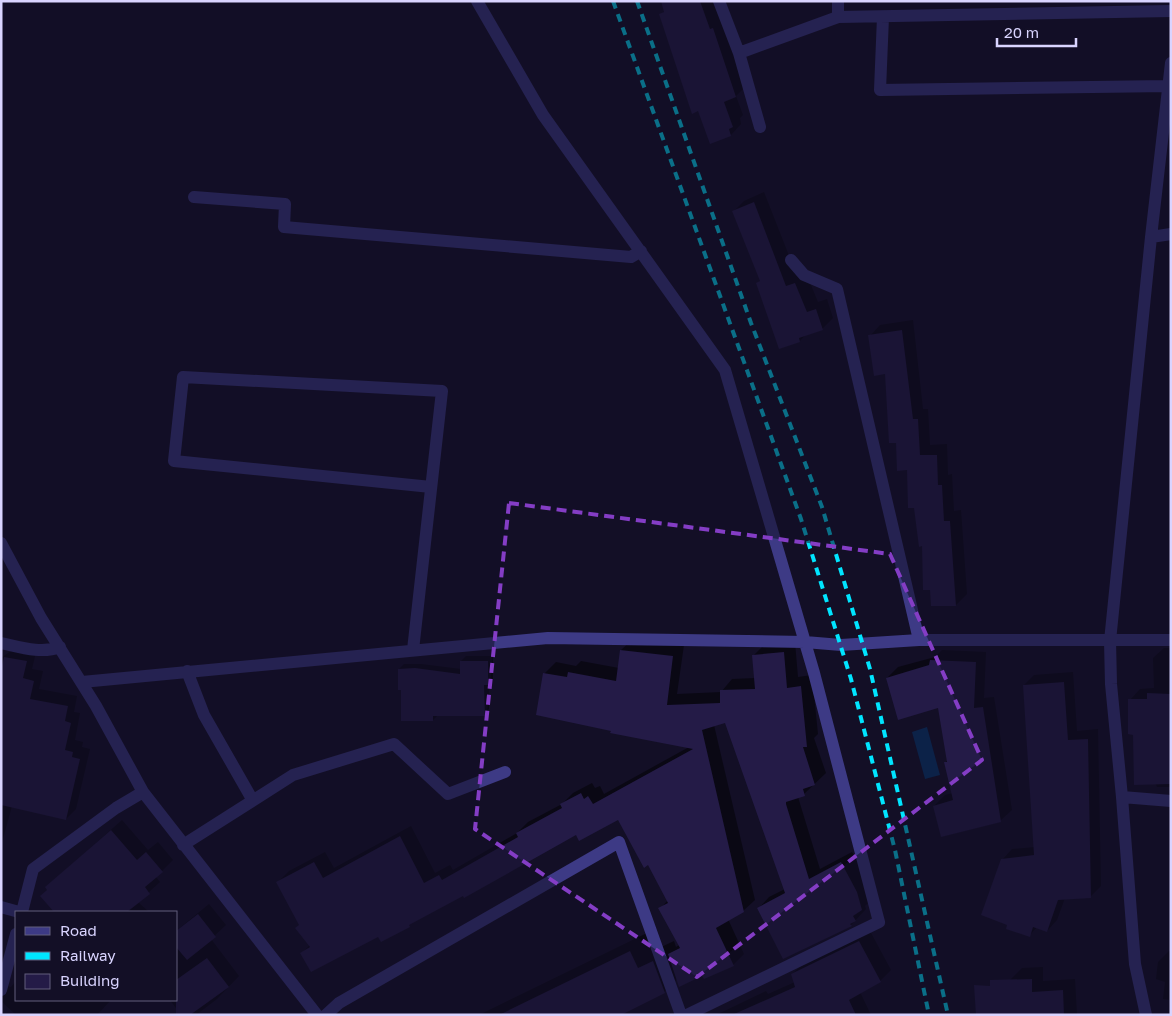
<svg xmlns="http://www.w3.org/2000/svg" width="1172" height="1016" font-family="'Golos Text',sans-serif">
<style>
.water{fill:#0c2248}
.shadow{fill:#0007}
.building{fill:#241b47}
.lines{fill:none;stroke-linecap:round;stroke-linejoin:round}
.minor{stroke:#3d3a85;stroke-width:12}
.rail{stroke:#00e5ff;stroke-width:4;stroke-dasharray:8 6;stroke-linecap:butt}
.marked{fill:none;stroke:#843dc5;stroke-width:4;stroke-dasharray:10 6;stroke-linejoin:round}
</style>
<rect width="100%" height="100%" fill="#130f26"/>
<!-- water -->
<path class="water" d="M927,727L940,775L925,779L912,732Z"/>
<!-- shadow -->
<path class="shadow" d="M662,1H714L747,85L736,96L743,115L740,118L741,124L731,135L661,15L665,10Z
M764,192L797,276L806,273L818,302L827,299L833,318L822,329L807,333L800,341L758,283L761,280L733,212L744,201Z
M913,320L923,409H928L930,445L947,444L948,475L952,474L954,511L961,510L967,594L956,605L931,588L908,469L897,442L886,373L870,336L880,325Z
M633,639L684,645L677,694L721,692L732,679L755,678L753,656L764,645L795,642L798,677L812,675L818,734L814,738L826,773L804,794L798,797L820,869L852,852L867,879L873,898L865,906L866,909L851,925L758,909L769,897L785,889L726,721L714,725L755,900L743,911L728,919L744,954L733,965L703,974L678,978L664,992L618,1015H479L651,931L659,948L674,941L676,947L679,945L660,909L668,900L649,863L618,819L577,834L463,894L379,935L302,953L310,945L278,882L289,871L325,852L334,868L411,826L435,873L450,865L453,870L517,833L528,822L562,804L573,793L592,783L595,788L600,786L604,794L689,747L612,730L544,674L556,662L576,666L581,661L619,668L621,650Z
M15,648L36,652L32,669L43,671L39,689L77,696L74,712L80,713L75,740L83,742L82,747L90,749L76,809L66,819L12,806L1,846V658Z
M1164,648H1171V787H1157L1135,733L1130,700L1140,689L1154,688L1153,658Z
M942,650L986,652L984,698L994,697L1012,810L1001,820L934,806L945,795L953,793L945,763L948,760L939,706L887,678L898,667L935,657Z
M466,656H493V679L489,683V709L484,714L438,715L433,720L402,689L399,669L404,664H421L461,669V661Z
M1073,672L1077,731L1098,729L1101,886L1090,897L1065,898L1057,920L1047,931L1037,927L1029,936L1002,860L1012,849L1035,847L1024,685L1034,675Z
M122,820L148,850L158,842L173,860L156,877L160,882L138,902L149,912H56L42,896L48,889L46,887Z
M209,904L226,925L211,939L239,976L217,999L196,1015H181L170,1000H176V931Z
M870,931L891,970L880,981L860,992L871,1015H716L766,991L768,994L795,982L792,974L803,964Z
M1169,951H1171V1000L1163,999L1165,982L1156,979L1158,962Z
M1043,967V981L1075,979L1077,1015H1017L1010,980L1022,968Z
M1,968L6,986L11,987L16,981V1000H111L97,1015H16L1,1001Z"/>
<!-- building -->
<path class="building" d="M661,1H700L710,29L713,28L736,97L724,102L733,127L729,129L731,136L710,144L698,111L692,114L659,14L664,12Z
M754,202L786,286L795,283L807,312L816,309L823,330L799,338L800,342L779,349L756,283L760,281L732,211Z
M902,330L913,419H918L920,455H937L938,485H942L944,521H950L956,606H931L930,590H923L922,546L919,547L914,508H908L907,470L897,471L896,443H889L885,374L874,376L868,335Z
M620,650L673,656L667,705L720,703V690L755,689L752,655L784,652L787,688L801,686L807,747H803L815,785L803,789L805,796L786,802V804L809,879L841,862L857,892L862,910L853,916L856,921L850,924L852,926L783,959L757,908L785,893L725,723L702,730L744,912L716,928L734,966L704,979L702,976L679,987L668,954L680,948L658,908L668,903L648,865L644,868L618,820L579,841L576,835L464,898L463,896L409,925L410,927L381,942L378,937L311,972L300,953L310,947L295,928L299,925L276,882L314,862L323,878L400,836L424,883L439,875L442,880L518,837L516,833L562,808L560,804L581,793L584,799L588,796L593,804L693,749L610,733L611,731L536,715L543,673L567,677L568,672L616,681Z
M4,657L27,661L23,678L34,681L30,699L68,706L65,721L71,723L65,750L73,752L72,757L80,759L66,820L1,805V670Z
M930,660L976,662L974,708L983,707L1001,822L941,837L933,806L953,800L944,762H947L938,708L898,720L886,678L929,665Z
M460,661H488V685H484L485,716H433V721H401V690H398V669L415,668L460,674Z
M1064,682L1068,740L1088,739L1091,898L1058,900L1047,932L1033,927L1030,937L1006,929L1007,925L981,915L1001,859L1034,855L1023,685Z
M1147,693L1171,694V784L1134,785L1133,735L1128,734V699H1147Z
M111,830L137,860L146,852L163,872L145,887L150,894L127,912H54L40,896L47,890L45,887Z
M198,914L216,937L187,960L176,947V931Z
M859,941L881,982L849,1000L856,1015H732L795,987L791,974Z
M630,951L638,968L653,961L665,993L621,1015H499Z
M207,958L229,987L190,1015H176V980Z
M1032,979V992L1063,990L1064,1015H976L974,985L990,986V980Z"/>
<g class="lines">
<!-- minor -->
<path class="minor" d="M477,1L543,115L725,370L814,673L879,922L687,1015
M719,1L739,53L760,127
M838,1V17
M883,17L880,90L1168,86
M739,53L838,17L1171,11
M194,197L285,204L284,227L631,257L641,251
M1151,237L1171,234
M791,260L804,275L837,289L919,640
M1,543L41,618L96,706L143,792L317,1015
M1,643C20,647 41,654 60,647
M413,650L442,391L183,377L174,461L431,487
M187,671L204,715L252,799
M82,682L548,638L805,642L841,645L919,640H1171
M1122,797L1111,684L1110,641L1151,237L1171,63
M183,845L293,775L394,744L448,794L505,772
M1,907L19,912
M22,912L33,869L116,808L143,792
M1,990L16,934
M326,1015L339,1003L619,842L681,1015
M1146,1015L1135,964L1122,797L1171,801"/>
<!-- rail -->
<path class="rail" d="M613,1L801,519L851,679L895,850L929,1015
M637,1L751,323L822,507L870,669L948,1015"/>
</g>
<!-- marked area -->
<path d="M0 0H1172V1016H0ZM509,503L890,554L982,760L697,977L475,829Z" fill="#130f26" fill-opacity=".55" fill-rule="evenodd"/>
<path class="marked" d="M509,503L890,554L982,760L697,977L475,829Z"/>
<!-- border -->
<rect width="1172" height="1016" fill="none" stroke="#d9d4ff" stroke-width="5"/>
<!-- legend -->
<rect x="15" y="911" width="162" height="90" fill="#130f26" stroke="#625e7d"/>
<rect x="25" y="927" width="25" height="8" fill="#3d3a85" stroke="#625e7d"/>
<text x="60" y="936" font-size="15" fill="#d9d4ff">Road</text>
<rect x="25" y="952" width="25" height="8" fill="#00e5ff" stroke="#625e7d"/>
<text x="60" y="961" font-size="15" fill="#d9d4ff">Railway</text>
<rect x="25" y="974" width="25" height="15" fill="#241b47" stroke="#625e7d"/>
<text x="60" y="986" font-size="15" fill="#d9d4ff">Building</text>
<!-- scale -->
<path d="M997 38v8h79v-8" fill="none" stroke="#d9d4ff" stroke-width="2.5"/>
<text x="1004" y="38" font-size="15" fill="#d9d4ff" stroke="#130f26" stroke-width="4" paint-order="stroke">20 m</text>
</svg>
